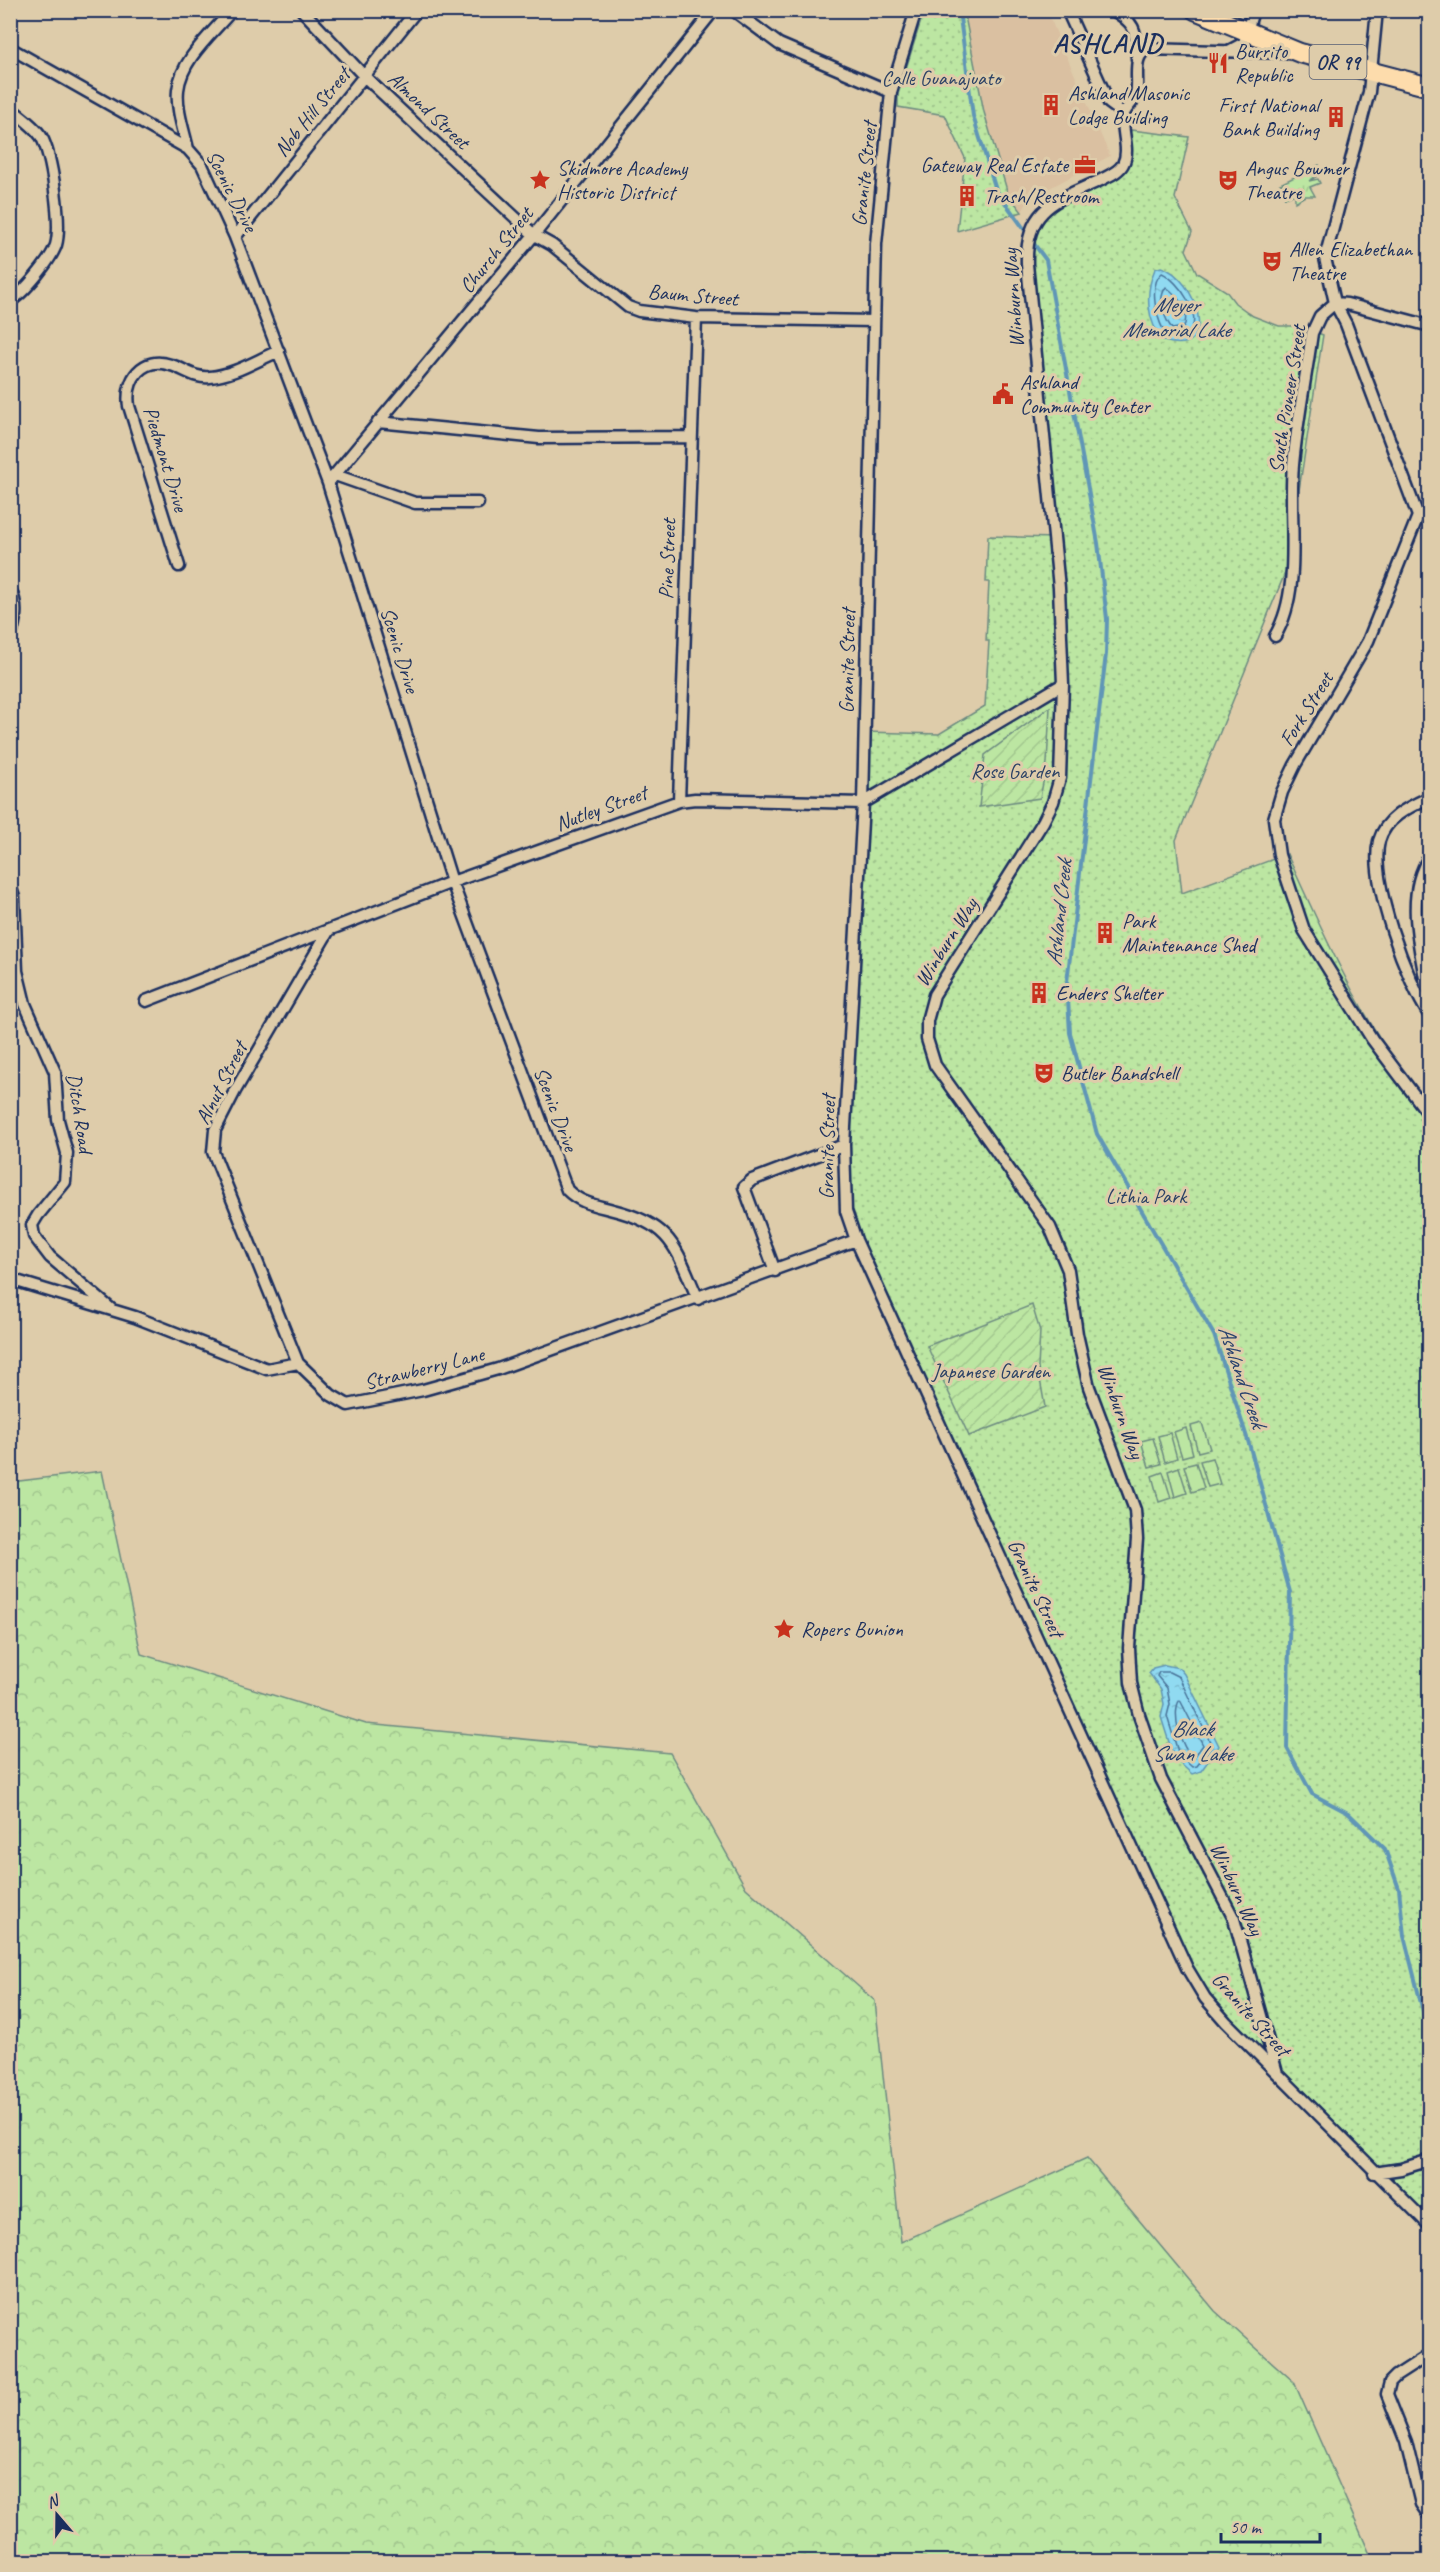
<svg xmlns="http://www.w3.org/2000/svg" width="1440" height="2572" font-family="Caveat,sans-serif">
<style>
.built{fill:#dac0a1}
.grass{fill:url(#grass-tufts);stroke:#6c8a80;stroke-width:1.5}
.forest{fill:url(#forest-crowns);stroke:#6c8a80;stroke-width:1.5}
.park{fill:url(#park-dots);stroke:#6c8a80;stroke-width:1.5}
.garden{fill:url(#garden-furrows);stroke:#6c8a80;stroke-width:1.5}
.pitch{fill:#bce6a2;stroke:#6c8a80;stroke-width:1.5}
.water{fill:url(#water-ripples);stroke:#6196b6;stroke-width:1.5}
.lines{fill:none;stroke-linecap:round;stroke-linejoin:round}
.shore{stroke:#4a7399;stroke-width:1.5}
.stream{stroke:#6196b6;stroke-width:4}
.street-casing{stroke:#1b2f5e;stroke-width:15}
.primary-casing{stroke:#1b2f5e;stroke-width:22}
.street{stroke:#deccaa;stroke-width:10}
.primary{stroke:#fddcac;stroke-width:18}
.labels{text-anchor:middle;stroke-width:6;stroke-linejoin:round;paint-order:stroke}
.shield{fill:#deccaa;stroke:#565e75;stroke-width:1.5}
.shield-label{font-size:20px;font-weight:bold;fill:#1b2f5e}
.poi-label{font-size:21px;fill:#1b2f5e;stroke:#deccaa;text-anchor:start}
.park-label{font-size:21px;fill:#2b4165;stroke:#deccaa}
.street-label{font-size:21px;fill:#1b2f5e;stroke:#deccaa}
.water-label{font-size:22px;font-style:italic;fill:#27406d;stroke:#deccaa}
.district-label{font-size:27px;font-weight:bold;letter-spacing:1.5px;fill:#1b2f5e;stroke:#deccaa}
</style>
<defs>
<pattern id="grass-tufts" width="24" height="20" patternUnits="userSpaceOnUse" patternTransform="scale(1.5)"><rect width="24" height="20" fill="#bce6a2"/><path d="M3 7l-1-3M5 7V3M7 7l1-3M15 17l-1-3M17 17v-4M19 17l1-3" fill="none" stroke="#a1c68e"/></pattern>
<pattern id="forest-crowns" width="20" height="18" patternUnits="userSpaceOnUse" patternTransform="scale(1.5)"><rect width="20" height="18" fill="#bce6a2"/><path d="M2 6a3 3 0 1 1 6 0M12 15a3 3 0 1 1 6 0" fill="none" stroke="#a1c68e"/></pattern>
<pattern id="park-dots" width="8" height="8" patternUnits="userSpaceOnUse" patternTransform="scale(1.5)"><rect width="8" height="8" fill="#bce6a2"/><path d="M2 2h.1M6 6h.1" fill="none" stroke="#a1c68e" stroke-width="1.8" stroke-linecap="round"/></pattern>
<pattern id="garden-furrows" width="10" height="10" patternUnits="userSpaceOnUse" patternTransform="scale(1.5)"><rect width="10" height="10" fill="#bce6a2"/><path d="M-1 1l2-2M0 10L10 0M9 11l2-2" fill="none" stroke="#a1c68e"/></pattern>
<pattern id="water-ripples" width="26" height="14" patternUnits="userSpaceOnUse" patternTransform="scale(1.5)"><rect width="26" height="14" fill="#90daf1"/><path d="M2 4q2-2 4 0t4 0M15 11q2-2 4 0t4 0" fill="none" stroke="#7cbbd1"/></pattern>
</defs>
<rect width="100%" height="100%" fill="#deccaa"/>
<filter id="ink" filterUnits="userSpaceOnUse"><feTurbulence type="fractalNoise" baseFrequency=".0167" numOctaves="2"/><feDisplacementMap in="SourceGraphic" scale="12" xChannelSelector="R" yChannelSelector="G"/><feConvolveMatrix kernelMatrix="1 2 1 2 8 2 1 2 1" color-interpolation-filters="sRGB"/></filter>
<g filter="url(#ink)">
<!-- built -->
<path class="built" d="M964,11H1047L1110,156L1029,199L1022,212L1008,194L984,112Z"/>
<!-- grass -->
<path class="grass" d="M1319,165L1323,172L1309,181L1318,179L1320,183L1310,187L1315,196H1305L1295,202V194L1285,198L1284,195L1290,190L1280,184Z"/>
<!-- forest -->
<path class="forest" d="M102,1471L141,1654L366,1724L670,1753L746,1888L875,2001L901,2242L1087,2158L1215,2311L1294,2382L1373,2561H11V1482Z"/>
<!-- park -->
<path class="park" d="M924,11H964L984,112L1008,194L1022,212L957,231L965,158L945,115L898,107V94Z
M1131,130L1189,137L1175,198L1192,232L1186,250L1197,273L1226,291L1235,303L1253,316L1279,326H1301L1323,335L1287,568L1176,840L1182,893L1287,854C1327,942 1366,1032 1429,1105V2226L1205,1998L846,1211L865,732L939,734L985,706L989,641H986L989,582H986L988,536L1054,538L1026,247L1045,209L1118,170Z"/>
<!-- garden -->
<path class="garden" d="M1050,707L1047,763L1040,798L979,807L985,755Z
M1032,1305L1040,1331L1038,1368L1045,1407L969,1436L927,1346Z"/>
<!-- pitch -->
<path class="pitch" d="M1202,1423L1210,1449L1198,1452L1191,1426Z
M1186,1428L1193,1454L1182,1457L1174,1432Z
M1170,1433L1177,1458L1165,1462L1158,1436Z
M1153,1438L1161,1464L1149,1467L1141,1441Z
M1212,1458L1220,1484L1208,1487L1200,1461Z
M1196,1463L1204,1488L1192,1492L1184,1466Z
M1179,1467L1187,1493L1175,1497L1168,1471Z
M1163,1472L1171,1498L1159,1502L1152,1476Z"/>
<!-- water -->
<path class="water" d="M1161,267C1197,277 1222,359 1164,341C1146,322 1145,292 1155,269Z
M1165,1665L1179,1668L1184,1674L1219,1746L1201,1771L1192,1774L1174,1758L1161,1717L1164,1704L1161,1689L1149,1673L1153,1668Z"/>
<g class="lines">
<!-- shore -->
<path class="shore" d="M1162,273C1178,280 1207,319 1187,334L1168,336C1156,324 1148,284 1162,273Z
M1166,287C1178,295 1190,313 1184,327L1172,329C1164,317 1157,300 1166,287Z
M1159,1672H1169L1179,1677L1212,1746L1197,1766L1192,1767L1179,1755L1167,1716L1170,1704L1167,1688L1157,1676Z
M1180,1700L1203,1745L1194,1757C1180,1751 1171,1710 1180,1700Z"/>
<!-- stream -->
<path class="stream" d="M959,10L973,116L996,190L1027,233
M1031,240L1046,260L1098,543L1107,619L1106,654L1067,982L1070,1033L1097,1134L1214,1335L1250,1447L1290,1592L1287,1748L1312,1794L1348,1813L1385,1849L1399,1889L1404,1936L1430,2039"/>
<defs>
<path id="street" d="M302,10L365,77L534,235L552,245L628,307L639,311L696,318L874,321
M733,10L779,44L891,92
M916,10L891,92L876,244L863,803L844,1145L846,1211L856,1240L1187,1968L1205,1998L1226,2022L1430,2226
M1067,10L1109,103L1124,114
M1113,10C1138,25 1135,31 1137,59
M10,48L188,149L202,165L235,237L328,483L452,882L567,1190C580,1203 595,1205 613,1210C673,1225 675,1247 698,1299
M1227,52L1244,43L1253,10
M10,108C21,117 33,125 41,136C52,155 62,224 56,245C51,260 24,293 10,301
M188,149C184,131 176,109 178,90C181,59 213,33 232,10
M235,237L417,10
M1335,303L1346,324L1418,516L1368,641L1295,765L1282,792L1274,819L1279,855L1304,930L1372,1039L1430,1116
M1335,303L1347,304L1430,326
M378,422L539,438L690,437
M335,475L415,503H478
M328,483L534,235L714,10
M179,566L129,406C125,380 142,355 171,365C185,369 195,379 210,377C234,375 257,360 279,351
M10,589C19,606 15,622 10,639
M1275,636C1303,589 1288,518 1293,465C1297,421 1306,377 1312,333L1320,316L1335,303L1325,258L1369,92L1377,10
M1430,797C1409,807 1386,817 1379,841C1369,880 1407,983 1430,1016
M679,801L696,318
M1430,856C1400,901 1426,962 1430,1012
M10,886L14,897L17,971L25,1004L55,1072L58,1120L67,1153L65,1182L38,1215L32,1225L34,1236L50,1257L111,1309
M329,930L235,1091L215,1130L213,1152L298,1363L331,1395L348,1405L423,1390L498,1369L856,1240
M146,1001L452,882L679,801L695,799L863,803L1063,684
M775,1271L744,1187L752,1180L844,1145
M10,1279L135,1317L267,1369L298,1363
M1277,2073L1234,1919L1161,1779L1139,1715L1131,1683L1129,1648L1137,1539L1135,1510L1089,1387L1077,1334L1068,1270L1050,1227L935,1065L927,1039V1021L934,995L1043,822L1053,802L1060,778L1063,684L1059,588L1027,264C1025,207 1058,200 1101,180C1108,176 1119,172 1123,164C1131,149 1120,130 1124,114C1126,107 1134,102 1136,95C1140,80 1131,57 1147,49L1289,53
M1374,2173L1401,2169L1430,2160
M1430,2354L1396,2376L1390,2382L1387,2394L1406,2442L1421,2504L1430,2517"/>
<path id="primary" d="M1195,10L1300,53L1430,87"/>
</defs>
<!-- street casing -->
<use href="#street" class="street-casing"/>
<!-- primary casing -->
<use href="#primary" class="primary-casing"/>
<!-- street -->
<use href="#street" class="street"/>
<!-- primary -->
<use href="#primary" class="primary"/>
</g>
</g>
<!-- icons -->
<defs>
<symbol id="restaurant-bare" viewBox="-9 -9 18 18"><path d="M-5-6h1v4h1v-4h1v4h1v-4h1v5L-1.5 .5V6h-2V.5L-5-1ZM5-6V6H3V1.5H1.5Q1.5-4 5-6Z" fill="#c8321e" stroke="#deccaa" stroke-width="2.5" paint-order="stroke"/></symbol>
<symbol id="building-bare" viewBox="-9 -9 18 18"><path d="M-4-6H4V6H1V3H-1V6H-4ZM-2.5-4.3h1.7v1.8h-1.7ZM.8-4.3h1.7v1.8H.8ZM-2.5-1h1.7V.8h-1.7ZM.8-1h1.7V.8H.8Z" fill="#c8321e" stroke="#deccaa" stroke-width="2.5" paint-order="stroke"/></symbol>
<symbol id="office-bare" viewBox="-9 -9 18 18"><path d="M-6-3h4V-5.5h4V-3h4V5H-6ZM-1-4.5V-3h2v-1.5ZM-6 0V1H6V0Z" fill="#c8321e" stroke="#deccaa" stroke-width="2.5" paint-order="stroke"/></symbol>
<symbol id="sight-bare" viewBox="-9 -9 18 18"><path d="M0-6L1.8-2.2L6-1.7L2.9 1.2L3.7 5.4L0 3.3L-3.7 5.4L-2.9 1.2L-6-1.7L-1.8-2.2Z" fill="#c8321e" stroke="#deccaa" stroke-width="2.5" paint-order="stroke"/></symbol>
<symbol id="theatre-bare" viewBox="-9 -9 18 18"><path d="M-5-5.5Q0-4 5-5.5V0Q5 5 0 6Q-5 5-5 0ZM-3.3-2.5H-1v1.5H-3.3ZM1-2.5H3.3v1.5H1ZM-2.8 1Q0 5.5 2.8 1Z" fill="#c8321e" stroke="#deccaa" stroke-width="2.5" paint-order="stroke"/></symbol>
<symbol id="civic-bare" viewBox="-9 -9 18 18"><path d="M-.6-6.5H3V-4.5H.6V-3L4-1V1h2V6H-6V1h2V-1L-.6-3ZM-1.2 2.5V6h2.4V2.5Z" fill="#c8321e" stroke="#deccaa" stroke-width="2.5" paint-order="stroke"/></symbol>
</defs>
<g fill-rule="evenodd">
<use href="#restaurant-bare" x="1203" y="48" width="30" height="30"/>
<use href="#building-bare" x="1036" y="90" width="30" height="30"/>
<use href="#building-bare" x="1321" y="102" width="30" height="30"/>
<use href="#office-bare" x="1070" y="150" width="30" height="30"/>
<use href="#sight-bare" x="525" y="165" width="30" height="30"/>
<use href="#theatre-bare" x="1213" y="165" width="30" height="30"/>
<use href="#building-bare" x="952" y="181" width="30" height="30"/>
<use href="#theatre-bare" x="1257" y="246" width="30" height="30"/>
<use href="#civic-bare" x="988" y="379" width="30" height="30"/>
<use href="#building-bare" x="1090" y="918" width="30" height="30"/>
<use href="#building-bare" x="1024" y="978" width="30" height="30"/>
<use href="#theatre-bare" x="1029" y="1058" width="30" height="30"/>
<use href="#sight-bare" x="769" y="1614" width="30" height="30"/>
</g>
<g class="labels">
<!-- shield labels -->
<rect class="shield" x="1309.5" y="45" width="57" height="34" rx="4.5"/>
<g class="shield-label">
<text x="1338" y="69">OR 99</text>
</g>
<!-- poi labels -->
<g class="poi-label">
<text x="1235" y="58">Burrito<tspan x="1235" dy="24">Republic</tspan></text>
<text x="1068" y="100">Ashland Masonic<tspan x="1068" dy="24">Lodge Building</tspan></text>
<text x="1319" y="112" text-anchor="end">First National<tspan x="1319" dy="24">Bank Building</tspan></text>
<text x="1068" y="172" text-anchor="end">Gateway Real Estate</text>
<text x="557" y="175">Skidmore Academy<tspan x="557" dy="24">Historic District</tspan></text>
<text x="1245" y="175">Angus Bowmer<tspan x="1245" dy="24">Theatre</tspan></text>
<text x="984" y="203">Trash/Restroom</text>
<text x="1289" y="256">Allen Elizabethan<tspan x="1289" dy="24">Theatre</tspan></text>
<text x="1020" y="389">Ashland<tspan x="1020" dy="24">Community Center</tspan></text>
<text x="1122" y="928">Park<tspan x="1122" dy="24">Maintenance Shed</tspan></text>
<text x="1056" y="1000">Enders Shelter</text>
<text x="1061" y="1080">Butler Bandshell</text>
<text x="801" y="1636">Ropers Bunion</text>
</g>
<!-- park labels -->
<g class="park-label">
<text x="941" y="85">Calle Guanajuato</text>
<text x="1015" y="778">Rose Garden</text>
<text x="1146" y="1203">Lithia Park</text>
<text x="991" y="1378">Japanese Garden</text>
</g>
<!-- street labels -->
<g class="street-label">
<text transform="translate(429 110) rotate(43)" y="7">Almond Street</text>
<text transform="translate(312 112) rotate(-51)" y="7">Nob Hill Street</text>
<text transform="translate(864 174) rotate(-84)" y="7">Granite Street</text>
<text transform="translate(232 191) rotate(63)" y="7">Scenic Drive</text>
<text transform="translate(496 250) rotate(-51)" y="7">Church Street</text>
<text transform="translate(693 295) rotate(5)" y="7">Baum Street</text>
<text transform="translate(1013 298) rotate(-94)" y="7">Winburn Way</text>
<text transform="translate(1287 399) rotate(-81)" y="7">South Pioneer Street</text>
<text transform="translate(166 459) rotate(73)" y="7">Piedmont Drive</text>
<text transform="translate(667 559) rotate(-88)" y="7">Pine Street</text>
<text transform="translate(400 650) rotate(73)" y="7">Scenic Drive</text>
<text transform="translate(847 661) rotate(-89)" y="7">Granite Street</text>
<text transform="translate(1306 709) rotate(-58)" y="7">Fork Street</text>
<text transform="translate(601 808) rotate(-20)" y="7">Nutley Street</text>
<text transform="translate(946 942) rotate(-58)" y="7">Winburn Way</text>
<text transform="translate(221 1083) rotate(-63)" y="7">Alnut Street</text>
<text transform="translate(556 1109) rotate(69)" y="7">Scenic Drive</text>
<text transform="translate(80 1113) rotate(81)" y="7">Ditch Road</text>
<text transform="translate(827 1147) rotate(-89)" y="7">Granite Street</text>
<text transform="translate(424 1368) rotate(-14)" y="7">Strawberry Lane</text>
<text transform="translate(1121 1411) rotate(70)" y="7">Winburn Way</text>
<text transform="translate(1036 1588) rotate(65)" y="7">Granite Street</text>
<text transform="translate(1237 1889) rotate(65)" y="7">Winburn Way</text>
<text transform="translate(1251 2014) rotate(48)" y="7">Granite Street</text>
</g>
<!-- water labels -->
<g class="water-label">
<text x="1176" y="312">Meyer<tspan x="1176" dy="25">Memorial Lake</tspan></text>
<text transform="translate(1058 913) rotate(-84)" y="8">Ashland Creek</text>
<text transform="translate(1243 1376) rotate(71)" y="8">Ashland Creek</text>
<text x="1192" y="1736">Black<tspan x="1192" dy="25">Swan Lake</tspan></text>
</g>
<!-- district labels -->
<g class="district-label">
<text x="1108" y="52">ASHLAND</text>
</g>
</g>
<!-- margin -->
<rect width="1440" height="2572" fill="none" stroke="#deccaa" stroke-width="36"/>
<rect x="18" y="18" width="1404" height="2536" fill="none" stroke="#1b2f5e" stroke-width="2" filter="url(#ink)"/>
<!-- north arrow -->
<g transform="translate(57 2515) rotate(340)" stroke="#deccaa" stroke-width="4.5" paint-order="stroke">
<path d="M0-4.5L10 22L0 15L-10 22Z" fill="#1b2f5e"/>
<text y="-9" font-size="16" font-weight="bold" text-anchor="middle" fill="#1b2f5e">N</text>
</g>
<!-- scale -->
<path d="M1221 2533v9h99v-9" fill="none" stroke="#1b2f5e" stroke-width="3"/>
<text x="1230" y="2533" font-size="18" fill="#1b2f5e" stroke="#deccaa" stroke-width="4.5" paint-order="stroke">50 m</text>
</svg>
